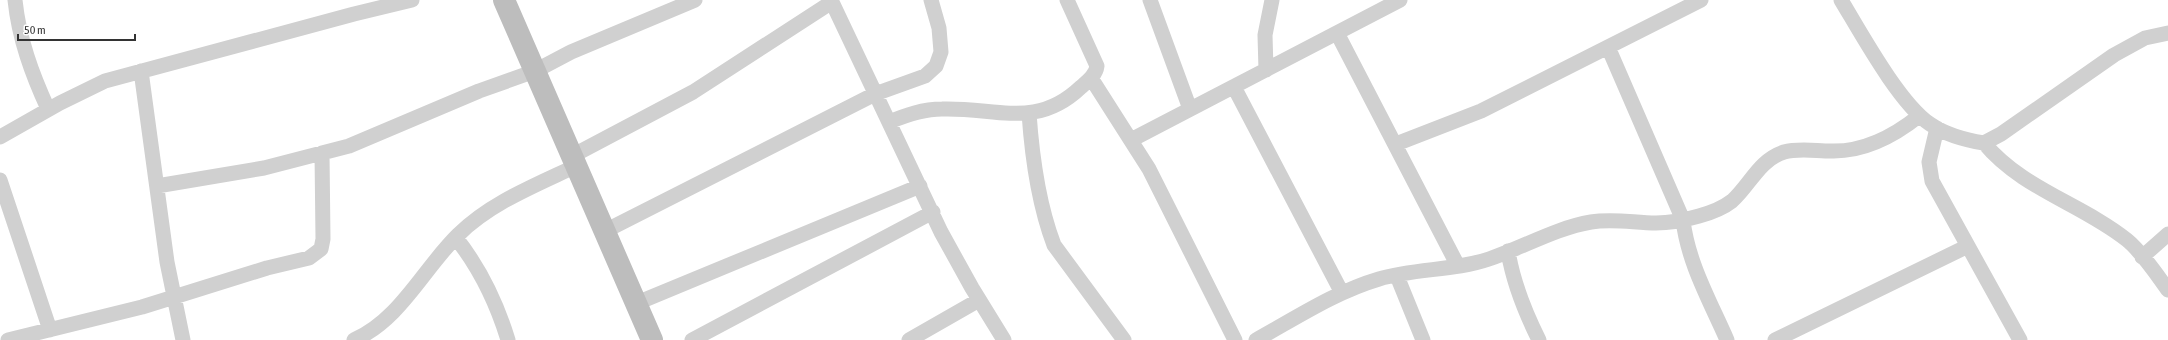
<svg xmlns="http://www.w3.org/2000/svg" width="2168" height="340" font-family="'Asap Condensed',sans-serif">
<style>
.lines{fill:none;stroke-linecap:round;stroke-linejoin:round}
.street{stroke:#d0d0d0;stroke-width:15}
.secondary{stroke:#bdbdbd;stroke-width:22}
</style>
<rect width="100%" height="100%" fill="#fff"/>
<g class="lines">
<!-- street -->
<path class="street" d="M15,0C19,39 32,74 48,109
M831,0L941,232L972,288L1004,340
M1150,0L1190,109
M1841,0C1861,33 1899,103 1930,124C1946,135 1965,140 1984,143L2001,134L2114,55L2145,38L2168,33
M1337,33L1458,266
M1608,47L1683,220C1688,263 1710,301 1727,340
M1266,70L1265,35L1272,0
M141,71L167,262L183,340
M1091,78L1149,169L1235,340
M1234,87L1342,293
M1029,113C1032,157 1038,203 1054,245L1124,340
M889,122C906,115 923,109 942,109C996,107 1036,130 1081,87C1088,81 1096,75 1097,66L1067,0
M1937,128L1929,162L1932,181L2020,340
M0,137L60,103L105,81L354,14L412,0
M1131,140L1400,0
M1984,143C2022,189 2082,204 2127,240C2142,252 2157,275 2168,290
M1396,144L1481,111L1701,0
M572,156L693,92L832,2
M0,180L50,330
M157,186L264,168L349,146L479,91L535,71L571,52L695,0
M605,231L875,94L925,76L936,66L941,52L939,28L931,0
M456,238C479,267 497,304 508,340
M1508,251C1513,282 1525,312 1539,340
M2142,257L2168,234
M1397,276L1423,340
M637,303L920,186
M8,340L142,307L267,268L309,258L321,249L323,239L322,153
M354,340C400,320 424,268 458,235C490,203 536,185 576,166
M692,340L933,212
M909,340L979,300
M1256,340C1296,318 1335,292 1379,279C1415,268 1454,271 1489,259C1524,247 1556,228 1591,222C1613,218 1635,223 1656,223C1671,223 1685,220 1699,216C1710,213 1723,208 1732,201C1750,185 1759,160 1784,152C1798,148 1816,151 1831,151C1865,152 1894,136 1919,116
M1775,340L1968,246"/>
<!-- secondary -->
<path class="secondary" d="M504,0L652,340"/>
</g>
<!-- scale -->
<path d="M18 34v6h117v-6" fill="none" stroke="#333333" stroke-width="2"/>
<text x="24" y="34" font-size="12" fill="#333333" stroke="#ffffff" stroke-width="3" paint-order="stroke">50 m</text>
</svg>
